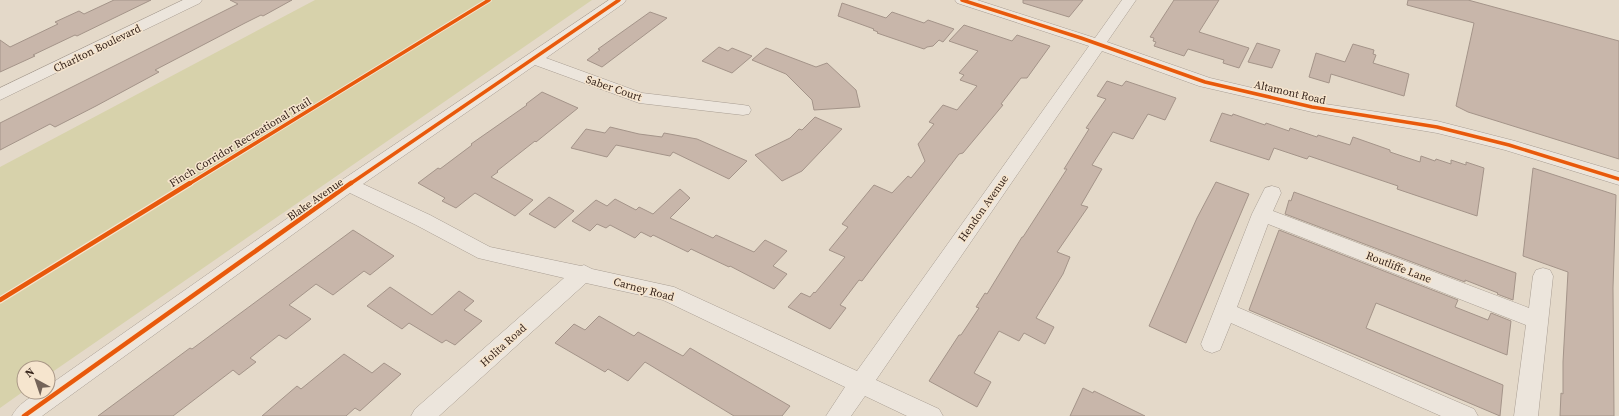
<svg xmlns="http://www.w3.org/2000/svg" width="1619" height="416" font-family="'Source Serif 4',serif">
<style>
.green{fill:#d7d2ab}
.building{fill:#c8b6aa;stroke:#a49489}
.lines{fill:none;stroke-linecap:round;stroke-linejoin:round}
.minor-casing{stroke:#a99e93;stroke-width:1}
.minor{fill:#ece5dc;fill-rule:evenodd}
.cycleway-far1-casing{stroke:#f6e5ce;stroke-width:5.5}
.cycleway-casing{stroke:#f6e5ce;stroke-width:7}
.cycleway-far1{stroke:#e8590c;stroke-width:3.5}
.cycleway{stroke:#e8590c;stroke-width:4.5}
.labels{text-anchor:middle;stroke-width:3;stroke-linejoin:round;paint-order:stroke}
.street-label{font-size:11px;fill:#37251c;stroke:#f6e5ce}
</style>
<rect width="100%" height="100%" fill="#e4d9c9"/>
<!-- green -->
<path class="green" d="M315,0H592L48,375V368H24V391L0,408V167Z"/>
<!-- building -->
<path class="building" d="M114,0H151L77,36L75,35L33,55L35,56L0,72V40L10,47L58,24L55,22L79,11L84,14Z
M230,0H292L263,16L261,15L245,23L155,70L159,72L96,106L55,127L50,124L0,150V123L238,4Z
M1023,0H1083L1069,17L1023,3Z
M1174,0H1219L1199,32L1249,48L1239,68L1223,63L1224,60L1188,49L1184,56L1154,46L1156,42L1153,41L1154,38L1150,37Z
M1408,0H1468L1619,41V159L1468,112L1456,106L1474,23L1407,5Z
M842,3L886,18L892,12L924,23L928,20L954,29L943,42L939,40L933,46L927,47L924,49L877,33L878,32L873,30L874,29L838,16Z
M650,12L667,18L602,67L587,60L600,50L598,49Z
M964,25L1012,41L1017,35L1050,46L1027,78H1021L1001,104L1003,105L963,153L959,154L871,269L862,281L859,280L840,305L846,308L830,329L788,307L801,293L810,297L814,292L815,293L845,257L829,250L848,227L842,224L874,185L892,193L908,176L911,178L925,161L918,144L934,124L929,122L943,105L957,110L977,86L960,80L964,75L959,73L978,51L949,41Z
M1257,43L1280,50L1272,68L1248,62Z
M1353,44L1374,50L1373,54L1376,55L1373,63L1409,74L1404,96L1331,74L1329,83L1309,77L1316,53L1345,62Z
M719,47L728,51L732,48L752,56L732,73L702,61Z
M766,48L816,67L827,63L856,90L860,107L814,110L812,100L786,74L752,60Z
M1107,81L1122,86L1126,81L1176,98L1165,120L1148,114L1133,139L1113,132L1092,165L1102,169L1081,205L1088,207L1057,252L1070,257L1063,274L1036,318L1054,327L1045,344L1024,333L1019,341L999,331L974,373L991,382L977,407L929,381L959,335H961L979,308L976,307L985,293L987,294L1022,237H1023L1067,169H1064L1089,129L1086,128L1106,99L1097,96Z
M542,92L578,108L536,142L535,141L497,171L498,172L491,177L533,200L515,216L475,193L456,208L442,201L445,198L418,183L438,168L440,169L472,145L471,144L527,105L526,104Z
M1222,113L1232,116L1233,114L1265,125L1266,123L1289,131L1290,128L1317,137L1318,135L1350,145L1353,137L1390,150V152L1420,162L1421,156L1435,161L1436,159L1451,164V160L1466,165V162L1484,168L1477,216L1397,189L1398,186L1309,156L1307,159L1274,148L1269,160L1210,141Z
M815,117L842,129L802,171L782,181L755,155L790,138L799,129L802,130Z
M610,127L639,134L662,137L664,133L697,139L747,161L729,179L673,152L670,156L616,145L607,157L571,148L586,129L605,133Z
M1533,168L1616,195L1613,288L1614,416H1560L1561,393L1563,394V362L1568,272L1523,256Z
M1216,182L1249,194L1186,343L1149,326L1197,218Z
M680,189L690,198L670,218L713,238L716,235L754,252L765,240L787,251L773,266L787,274L774,289L730,266L729,267L691,249L688,252L653,235L651,237L641,232L635,238L610,225L606,228L597,224L590,231L572,221L596,200L607,206L615,199L636,210L639,207L653,214Z
M1294,192L1516,273L1513,300L1497,294L1498,293L1465,280V282L1285,214L1289,200L1291,201Z
M549,197L574,211L555,228L529,214Z
M353,230L394,256L370,275L364,271L333,295L316,284L289,305L311,319L286,339L279,335L250,358L256,362L239,375L233,370L173,416H98L190,348L192,349Z
M1279,230L1458,300L1455,307L1488,320L1491,313L1511,321L1507,355L1376,303L1366,328L1503,385L1500,416L1249,310Z
M390,287L432,315L459,291L474,301L464,310L482,321L455,345L446,340L442,343L409,323L402,329L367,306Z
M599,316L634,336L638,332L683,356L690,348L790,406L782,416H734L645,362L628,381L608,369L605,372L555,343L574,324L585,330Z
M344,354L372,373L384,363L401,374L360,411L355,408L346,416H262L297,386L301,389Z
M1083,388L1093,393L1094,391L1145,416H1070Z"/>
<g class="lines">
<defs>
<path id="minor" d="M183,0H202L200,3L0,100V88Z
M609,0H626L624,3L546,58L642,93L743,105L749,106L751,110L749,114L743,115L639,103L535,65L363,184L430,215L490,247L581,266L584,265L592,269L674,287L857,371L1089,46L957,3L955,0H977L1095,38L1122,0H1136L1107,42L1210,78L1312,102L1437,121L1515,141L1619,172V185L1505,150L1437,133L1312,112L1199,86L1102,51L876,380L939,409L943,416H907L865,396L851,416H826L845,387L663,300L586,283L439,416H411L415,409L564,278L478,258L416,225L350,193L42,416H12C18,404 35,392 48,392V386L342,180Z
M1272,186L1279,188L1281,193L1273,211L1529,308L1533,276L1536,270L1543,268L1550,270L1553,276L1538,416H1514L1526,325L1268,224L1237,307L1474,409L1478,416H1441L1231,323L1220,350L1212,353L1204,350L1201,344L1252,214L1265,188Z"/>
</defs>
<!-- minor casing -->
<use href="#minor" class="minor-casing"/>
<!-- minor -->
<use href="#minor" class="minor"/>
<defs>
<path id="cycleway-far1" d="M962,0L1081,38L1205,82L1312,107L1437,127L1509,145L1619,179
M189,184L489,0
M350,184L619,0"/>
<path id="cycleway" d="M0,300L190,183
M24,416L351,183"/>
</defs>
<!-- cycleway-far1 casing -->
<use href="#cycleway-far1" class="cycleway-far1-casing"/>
<!-- cycleway casing -->
<use href="#cycleway" class="cycleway-casing"/>
<!-- cycleway-far1 -->
<use href="#cycleway-far1" class="cycleway-far1"/>
<!-- cycleway -->
<use href="#cycleway" class="cycleway"/>
</g>
<g class="labels">
<!-- street labels -->
<g class="street-label">
<text transform="translate(97 48) rotate(-26)" y="4">Charlton Boulevard</text>
<text transform="translate(614 88) rotate(19)" y="4">Saber Court</text>
<text transform="translate(1290 92) rotate(13)" y="4">Altamont Road</text>
<text transform="translate(240 142) rotate(-31)" y="4">Finch Corridor Recreational Trail</text>
<text transform="translate(315 199) rotate(-35)" y="4">Blake Avenue</text>
<text transform="translate(983 208) rotate(-55)" y="4">Hendon Avenue</text>
<text transform="translate(1399 267) rotate(21)" y="4">Routliffe Lane</text>
<text transform="translate(644 289) rotate(15)" y="4">Carney Road</text>
<text transform="translate(503 345) rotate(-42)" y="4">Holita Road</text>
</g>
</g>
<!-- north arrow -->
<g transform="translate(36 380) rotate(320)"><circle r="19" fill="#f6e5ce" stroke="#aa9887"/>
<path d="M0-3L7 15L0 10L-7 15Z" fill="#746459"/>
<text y="-6" font-size="11" font-weight="bold" text-anchor="middle" fill="#37251c">N</text>
</g>
</svg>
